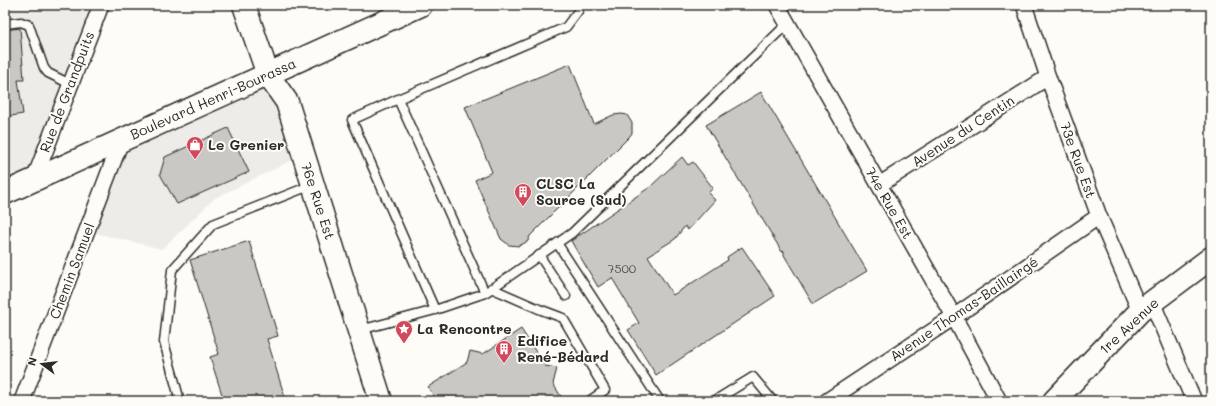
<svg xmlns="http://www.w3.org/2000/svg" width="1216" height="406" font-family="Mali,sans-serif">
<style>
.built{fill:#edece8}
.building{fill:#c9c8c4;stroke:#2b2b2b}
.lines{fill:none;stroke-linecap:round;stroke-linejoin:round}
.lane-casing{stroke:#2b2b2b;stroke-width:11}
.street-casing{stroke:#2b2b2b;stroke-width:18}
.secondary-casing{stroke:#2b2b2b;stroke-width:25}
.lane{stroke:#fdfcf7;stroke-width:8}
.street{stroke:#fdfcf7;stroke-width:15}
.secondary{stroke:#fdfcf7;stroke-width:22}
.labels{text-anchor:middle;stroke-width:4;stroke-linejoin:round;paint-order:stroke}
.number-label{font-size:12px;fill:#525251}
.street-label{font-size:14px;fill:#2b2b2b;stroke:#fdfcf7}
.poi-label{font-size:14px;font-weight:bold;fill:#2b2b2b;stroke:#fdfcf7;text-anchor:start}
</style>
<rect width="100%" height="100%" fill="#fdfcf7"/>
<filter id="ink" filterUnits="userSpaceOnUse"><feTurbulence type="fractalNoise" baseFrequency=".025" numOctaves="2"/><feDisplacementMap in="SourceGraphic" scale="8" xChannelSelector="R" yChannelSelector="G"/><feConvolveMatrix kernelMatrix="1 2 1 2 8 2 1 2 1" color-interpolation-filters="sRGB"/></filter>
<g filter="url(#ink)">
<!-- built -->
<path class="built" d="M5,5H101L34,180L5,193Z
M268,75L303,155L215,198L162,249L87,231L121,141Z"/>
<!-- building -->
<path class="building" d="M20,28L24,80H18L23,114L5,117V30Z
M570,64L594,124L613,115L622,114L627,115L632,123V133L629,137L530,236L528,241L519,246L509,245L501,239L475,180L492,172L465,107Z
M761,92L867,271L813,304L784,255V251L782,252L706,125Z
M228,128L249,172L177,204L160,174L165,157Z
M682,157L688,165L693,162L713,188L708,193L715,200L688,230L685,226L675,239L648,256L673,295L728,260L727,257L742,247L775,296L656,375L628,330L639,323L612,278L598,287L571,241L650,187Z
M249,241L278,336L267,339L286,401H224L210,357L219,354L190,260Z
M521,329L545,366L557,368L553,384L564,401H437L428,387L467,362L470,351L483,354Z"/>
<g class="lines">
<defs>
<path id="lane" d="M5,24L21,22L29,25L44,68L48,73L70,84
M398,99L485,293
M557,243L660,401
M539,255L566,296
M491,288L539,309L563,318L605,390L589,401
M435,310L352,120L398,99L566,27L578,11L579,5
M360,330L435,310L485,293L572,233L788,23
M180,401L164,342L172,270L213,224L312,185
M714,401L753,377L773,401"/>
<path id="street" d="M777,5L954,317L999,401
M1024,5L1048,77L1099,216L1140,311
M34,180L101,5
M879,185L1048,77
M1152,302L1194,401
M22,401L121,141
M827,401L954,317L1099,216"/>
<path id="secondary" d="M244,5L268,75L287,102L381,401
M5,193L421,5
M1054,401L1140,311L1211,258"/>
</defs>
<!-- lane casing -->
<use href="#lane" class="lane-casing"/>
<!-- street casing -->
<use href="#street" class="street-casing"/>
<!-- secondary casing -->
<use href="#secondary" class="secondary-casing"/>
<!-- lane -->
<use href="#lane" class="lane"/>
<!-- street -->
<use href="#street" class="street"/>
<!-- secondary -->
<use href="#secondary" class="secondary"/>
</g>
</g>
<!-- icons -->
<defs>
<symbol id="shop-pin" viewBox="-11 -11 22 30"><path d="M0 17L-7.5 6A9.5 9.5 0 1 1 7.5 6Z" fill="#d1495b" stroke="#fdfcf7"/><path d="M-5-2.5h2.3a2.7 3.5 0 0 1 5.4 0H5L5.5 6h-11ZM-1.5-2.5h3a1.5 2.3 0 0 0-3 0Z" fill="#fff"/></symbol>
<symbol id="building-pin" viewBox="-11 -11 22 30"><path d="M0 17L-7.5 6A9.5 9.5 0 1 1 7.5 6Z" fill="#d1495b" stroke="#fdfcf7"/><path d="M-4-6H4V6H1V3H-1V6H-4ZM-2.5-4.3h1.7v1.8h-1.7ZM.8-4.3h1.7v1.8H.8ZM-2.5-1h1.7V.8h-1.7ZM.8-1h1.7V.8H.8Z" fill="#fff"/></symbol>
<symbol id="sight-pin" viewBox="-11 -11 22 30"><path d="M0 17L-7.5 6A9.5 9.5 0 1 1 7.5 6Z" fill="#d1495b" stroke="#fdfcf7"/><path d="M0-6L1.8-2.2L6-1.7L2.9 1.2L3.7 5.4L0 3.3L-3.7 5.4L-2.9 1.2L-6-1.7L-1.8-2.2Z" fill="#fff"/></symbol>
</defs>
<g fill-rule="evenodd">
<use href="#shop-pin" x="185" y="135" width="20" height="27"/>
<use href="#building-pin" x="513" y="182" width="20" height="27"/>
<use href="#sight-pin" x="394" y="319" width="20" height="27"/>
<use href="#building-pin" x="494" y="339" width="20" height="27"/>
</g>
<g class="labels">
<!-- number labels -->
<g class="number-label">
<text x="622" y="273">7500</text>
</g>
<!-- street labels -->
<g class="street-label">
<text transform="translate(67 92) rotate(-69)" y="5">Rue de Grandpuits</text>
<text transform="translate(213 99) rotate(-24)" y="5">Boulevard Henri-Bourassa</text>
<text transform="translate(963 131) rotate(-33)" y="5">Avenue du Centin</text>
<text transform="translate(1078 160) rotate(70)" y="5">73e Rue Est</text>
<text transform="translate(318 201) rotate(72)" y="5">76e Rue Est</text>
<text transform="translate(889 203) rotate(60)" y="5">74e Rue Est</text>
<text transform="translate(72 271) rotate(-69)" y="5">Chemin Samuel</text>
<text transform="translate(964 309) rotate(-34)" y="5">Avenue Thomas-Baillairgé</text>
<text transform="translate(1129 326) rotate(-43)" y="5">1re Avenue</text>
</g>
<!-- poi labels -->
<g class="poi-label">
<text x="208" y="150">Le Grenier</text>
<text x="536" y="189">CLSC La<tspan x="536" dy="16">Source (Sud)</tspan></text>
<text x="417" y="334">La Rencontre</text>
<text x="517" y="346">Edifice<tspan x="517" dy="16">René-Bédard</tspan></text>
</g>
</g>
<!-- margin -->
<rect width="1216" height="406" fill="none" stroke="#fdfcf7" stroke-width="20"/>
<rect x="10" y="10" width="1196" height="386" fill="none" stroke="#2b2b2b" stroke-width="1.5" filter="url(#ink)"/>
<!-- north arrow -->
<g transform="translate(42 364) rotate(285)" stroke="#fdfcf7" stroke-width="3" paint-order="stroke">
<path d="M0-3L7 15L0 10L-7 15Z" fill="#2b2b2b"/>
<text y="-6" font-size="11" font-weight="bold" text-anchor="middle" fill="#2b2b2b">N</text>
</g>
</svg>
